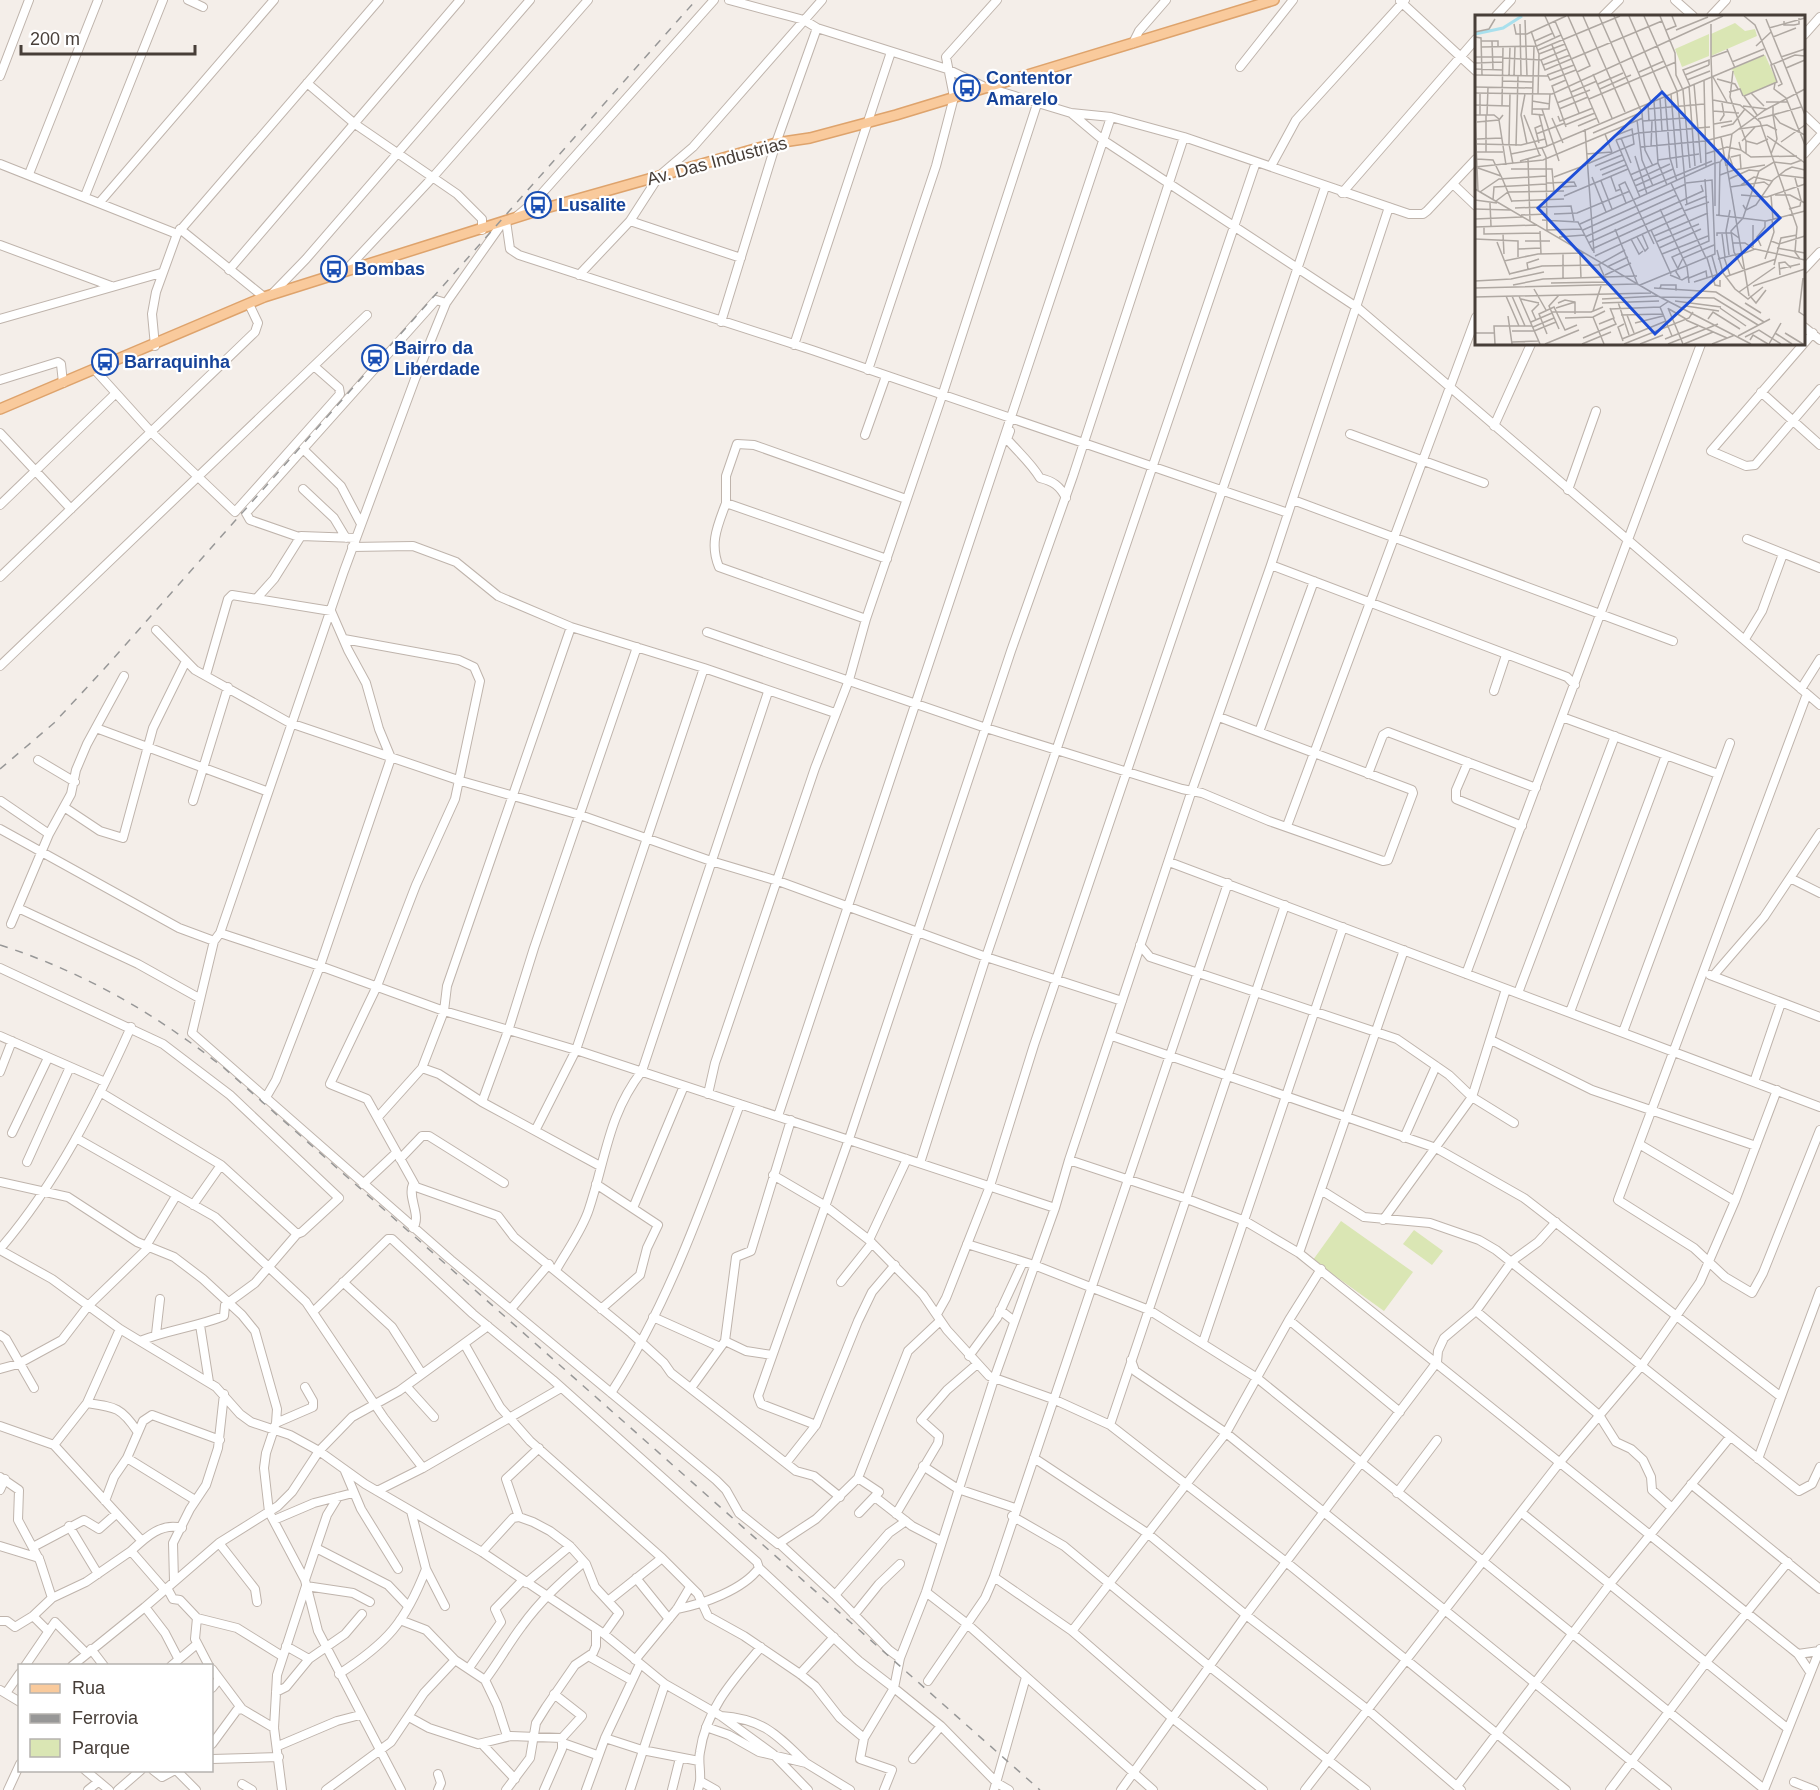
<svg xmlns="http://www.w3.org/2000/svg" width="1820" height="1790" font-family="Arial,sans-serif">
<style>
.green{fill:#dae6b4}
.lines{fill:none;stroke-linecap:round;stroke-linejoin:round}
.minor-casing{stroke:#bfb4ac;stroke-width:10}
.major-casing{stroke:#dea36c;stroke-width:12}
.minor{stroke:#fff;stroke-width:8}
.major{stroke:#f9ca9c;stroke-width:9}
.rail{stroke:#979797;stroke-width:1.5;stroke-dasharray:8 8;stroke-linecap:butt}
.labels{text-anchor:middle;stroke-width:4.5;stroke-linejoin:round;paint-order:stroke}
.transit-label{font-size:18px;font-weight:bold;fill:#164399;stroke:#fff;text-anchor:start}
.street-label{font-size:18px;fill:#473e38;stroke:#fff}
.inset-river{fill:none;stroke:#a9e0ed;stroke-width:3}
.inset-road{fill:none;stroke:#afa8a2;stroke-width:1.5}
.view{fill:#1d4ed8;fill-opacity:0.15;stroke:#1d4ed8;stroke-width:3}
.inset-edge{fill:none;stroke:#473e38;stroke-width:3}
</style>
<rect width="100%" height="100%" fill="#f4eee9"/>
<!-- green -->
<path class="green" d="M1341,1221L1413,1272L1384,1311L1313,1260Z
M1414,1230L1443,1251L1432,1265L1403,1244Z"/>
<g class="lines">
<defs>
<path id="minor" d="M188,0L203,7
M729,0L804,20L817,28L947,69L985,87L1071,113L1111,117L1184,137L1409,214H1423L1427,211L1476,159
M1675,0L1693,16
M1400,1L1476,71
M1496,16L1511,0
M1603,16L1619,0
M1711,16L1726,0
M1804,35L1820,17
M1133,43L1139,31L1166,0
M1240,67L1293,0
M0,76L29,0
M307,83L355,124L457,194L482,219V230
M1071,113L1103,140L1358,308L1820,705
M1804,115L1820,130
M1804,154L1820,136
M0,164L177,234
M1271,166L1296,120L1405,0
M29,174L98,0
M1453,184L1476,206
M1342,193L1476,39
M85,196L163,0
M100,202L274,0
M517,216L536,200L714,0
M506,221L510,249L519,255L812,350L1288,513
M630,221L741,258
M503,222L446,303L415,379L344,571L220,933L214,941L192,1033L451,1260L716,1480L726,1490L739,1513L778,1544L816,1519L858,1478L908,1351L940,1321
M180,229L264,297
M0,245L111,286
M1804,269L1820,252
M229,270L460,0
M345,271L433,177L588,0
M579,275L630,221L659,176L693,147L822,0
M272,294L306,259L530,0
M0,319L161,273
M721,322L776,143L817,28
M1804,327L1820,340
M1813,333L1711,451L1746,466L1755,465L1820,389
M794,345L891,52
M155,346L152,314L156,292L177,234L379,0
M95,370L152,433L235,512L340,394L339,388L314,366
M868,370L936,166L954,97L946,57L997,0
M0,380L58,362L61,364L63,383
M1761,392L1820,445
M1494,426L1531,344
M1010,431L1007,439C1019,453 1031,463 1040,478C1053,481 1060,486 1066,498
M0,433L71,509
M1350,434L1484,483
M865,435L886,376
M303,449L341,486L361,524
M303,489L334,518L346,538
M1568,490L1596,411
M1293,500L1673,641
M726,503V476L737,444L754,445L906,499
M0,505L115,394
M299,537L250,520L246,513L436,300L446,303
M1747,539L1820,568
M352,547L413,546L456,562L498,596L571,627L704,668L835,713
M1271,565L1567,677L1575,685
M0,577L255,332L258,323L249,304
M257,598L274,579L301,536L356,538
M866,619L719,567C709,543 718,525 726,503L887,559
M156,630L195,670L290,723L461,781L580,815L711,861L778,881L986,957L1122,1001
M707,632L986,728L1182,789L1202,793L1269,821L1383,861L1388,860L1413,793L1412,790L1219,717
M344,639L459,660L474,667L480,681L455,799L416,885L377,986L330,1084L367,1099L416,1187L498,1216L514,1237L631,1333L664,1363L671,1373L796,1471L814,1476L840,1497
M1745,639L1762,611L1783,554
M0,666L367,315
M206,675L228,599L232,595L331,611L348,650L366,683L379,729L391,758L320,966L276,1080L265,1099
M1801,689L1820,659
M1494,691L1506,655
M1807,694L1618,1200L1694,1248L1725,1277L1752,1293L1763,1273L1820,1130
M1562,717L1718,774
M96,728L266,791
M1259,732L1314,581
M38,760L75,782
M1468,762L1456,790V799L1522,826
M1368,774L1383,735L1388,732L1536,788
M1,801L49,834
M193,801L228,687
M64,807L100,831L123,838L153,728L186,661
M1287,826L1476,317
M0,829L179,928L214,941
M1169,862L1820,1107
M1790,878L1820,893
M18,908L138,964L199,998
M11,924L49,834L71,794L76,770L87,744L124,676
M220,933L320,966L444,1011L576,1050L1055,1208
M1140,945L1150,957L1397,1039L1449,1075L1472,1097L1514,1123
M0,968L163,1044L230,1095L339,1198L302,1232L297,1234L255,1283L225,1305L224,1316C196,1327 167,1330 140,1341
M1466,974L1701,344
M1710,975L1820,1017
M1713,976L1764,917L1820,833
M1518,993L1615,736
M1570,1012L1666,755
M1623,1032L1730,743
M0,1036L105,1082
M1112,1036L1436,1148L1524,1198L1780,1396
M1491,1040L1592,1090L1756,1146
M422,1068L439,1074L482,1102L600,1166
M0,1072L12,1041
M1754,1082L1781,1003
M100,1092L221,1165L297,1234
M708,1094L715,1063L815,768L849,680L866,619L942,396L1038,101
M482,1102L509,1028L534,948L637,647
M778,1116L1111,117
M378,1117L422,1068L444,1011L447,986L571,627
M536,1129L576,1050L704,668
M12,1133L48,1058
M76,1138L215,1217L306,1302L384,1418L423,1468
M1404,1138L1436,1066
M1639,1144L1735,1201
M400,1159L422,1136H429L504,1183
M1069,1160L1187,1199L1245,1221L1299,1253L1798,1654L1810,1672
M27,1162L70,1067
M920,1163L986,957L1256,162
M773,1175L824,1205L869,1240L923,1295L947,1330L989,1376L1053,1399L1110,1425L1286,1562L1566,1790
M0,1182L68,1197L137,1242L174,1257L203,1279L242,1315L255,1331L277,1409L276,1423L266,1453L264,1468L269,1512L305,1580L318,1631L401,1790
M363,1184L396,1153
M413,1184C407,1198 422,1215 413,1228
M596,1184L658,1225L647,1248L640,1275L601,1309
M1321,1190L1364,1217L1430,1223L1479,1240L1496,1250L1799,1491L1812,1484L1820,1467
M193,1205L221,1165
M633,1208L684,1086
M1383,1220L1472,1097L1506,989
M869,1240L907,1159
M967,1244L1034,1265L1149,1310L1257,1378L1764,1789
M146,1246L176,1196
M0,1249C56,1184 96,1105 131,1027
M0,1250L52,1279L120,1329L216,1387L240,1414L251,1422L290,1435L319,1451L365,1484L482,1552L604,1634L665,1684L721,1716L773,1754L808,1790
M1299,1253L1404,950
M556,1270C567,1250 582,1231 589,1209C606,1158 608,1115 642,1071L768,692
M343,1282L392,1327L422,1374
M841,1282L872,1243
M511,1309L549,1264
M1000,1310L1014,1321
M1476,1311L1599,1415L1616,1442L1631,1449L1643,1460L1651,1477L1652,1490L1672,1508
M313,1312L388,1239H392L473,1314L553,1380L757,1562L759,1568L859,1661L894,1688L864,1738
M937,1314L946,1298L990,1186L1034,1045L1325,187
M653,1317L720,1347
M1289,1320L1400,1412
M200,1325L209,1382
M156,1334L160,1299
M0,1335L6,1339L34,1388
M725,1341L746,1351L772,1355
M1203,1342L1343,927
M465,1345L500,1407L530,1441L662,1558L698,1594L708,1616L744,1636L800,1674L815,1686L840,1718L864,1738L860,1759L892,1770L884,1790
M969,1356L997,1318L1023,1262
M1131,1360L1135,1371L1226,1433L1667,1790
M0,1369L18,1364L62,1340L88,1306L149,1247
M406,1386L434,1417
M691,1388L725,1341L736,1257L751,1251L791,1120
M611,1393C668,1305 704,1202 740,1104
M87,1403C115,1407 121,1407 137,1431
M276,1423L313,1407V1401L305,1387
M816,1425L761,1404L758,1396L849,1139L1011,651L1073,476L1184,137
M1110,1425L1285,905
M0,1426L54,1445L142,1541
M54,1445L87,1403L120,1329
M127,1458L143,1421L152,1415L220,1440
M1034,1458L1147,1533L1246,1615L1368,1710L1461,1790
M1758,1459L1820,1291
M786,1463L816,1425L858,1321L872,1292L895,1265
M923,1466L958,1489L1015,1508
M345,1471L361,1509L398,1569
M0,1477L19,1490L18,1520L40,1561L52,1598L33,1616L15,1627L7,1621H0
M858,1478L879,1492L859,1513
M1691,1484L1820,1589
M0,1490L5,1479
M377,1491L423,1468L561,1388
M1397,1493L1437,1440
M875,1497L912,1526L941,1541
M105,1501L114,1477L127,1458L195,1500
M411,1511L426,1569L445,1606
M1522,1513L1787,1728
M896,1514L938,1443L939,1436L921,1420L947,1390L976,1365
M1012,1516L1064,1546L1209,1666L1366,1790
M519,1517L506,1479L539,1448
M274,1520L314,1503L353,1493
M69,1526L98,1574
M219,1543L255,1589L257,1602
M781,1545L835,1595L889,1650L900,1658
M0,1546L39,1558
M33,1547L84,1520L99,1529L116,1514
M318,1549L388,1585L408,1606
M482,1552L513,1518L519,1517L533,1522L550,1531L570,1546L586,1564L595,1587L619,1613L604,1634
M994,1577L1072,1631L1171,1717L1263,1790
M636,1578L669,1619
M305,1580L327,1515L338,1497
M174,1581L173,1543L190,1509L206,1485L218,1448L224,1394
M526,1583L570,1546
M167,1588L173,1599L180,1600L197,1618
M165,1590L131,1551C145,1538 161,1522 182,1528
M926,1592L966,1623L1153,1790
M835,1595L889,1533L906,1521
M52,1598L86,1582L131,1551
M608,1601L662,1558
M145,1607L165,1633L178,1658
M677,1609C703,1604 743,1590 759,1568
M854,1615L879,1584L900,1564
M33,1616L47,1630
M400,1620L426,1630L455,1660L485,1680L497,1705L507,1736
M1072,1631L1226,1433L1289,1320L1321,1269
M286,1646L309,1659
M91,1649L104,1666
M1798,1654L1819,1651
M590,1657L631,1680
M635,1660L677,1609L690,1587
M640,1664L605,1738L642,1750L699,1761
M25,1666L55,1622L86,1653
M72,1666L145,1607L219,1543L278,1506L292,1492L319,1451L352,1417L399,1391L488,1326
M171,1666L197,1644
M209,1666L195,1639L197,1618L237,1628L282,1656
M469,1668L501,1622L495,1609L522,1581
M212,1669L242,1709
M339,1674C387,1643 405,1623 426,1569
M800,1674L834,1637
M485,1680C498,1663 509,1643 522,1626C540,1601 561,1582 584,1562
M928,1681L985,1598L994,1577L1228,883
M212,1688L219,1679
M0,1690L20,1702
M276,1692L286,1687L309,1659L345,1634L362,1614
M6,1693L20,1673
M554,1694L582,1716L562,1738
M721,1716C763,1719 776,1734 805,1762
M409,1717L429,1728L478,1744L511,1736L562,1738V1749L544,1790
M706,1727L729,1735L759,1752L806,1763L850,1790
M563,1743L597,1755
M212,1744L237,1710L242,1709L274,1728
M482,1744L515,1779
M278,1746L337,1721L360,1715
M212,1759L279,1757
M913,1759L941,1726
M85,1770L109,1790
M153,1770L162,1777L175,1770
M176,1770L196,1790
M438,1774L441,1783L438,1790
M1794,1782L1814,1790
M242,1784L252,1790
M1457,1786L1610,1584L1730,1437
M8,1790L20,1764
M88,1790L98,1782
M118,1790L141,1770
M282,1790L274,1728L277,1675L306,1586L353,1593L370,1602
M326,1790L391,1742L424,1693L455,1660
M506,1790L530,1758L536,1723L546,1707L575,1665L593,1653L596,1646V1629
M586,1790L605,1738
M630,1790L665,1684
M672,1790L680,1758
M698,1790L700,1781
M716,1790L700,1781C701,1771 698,1761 700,1752C706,1709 734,1679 761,1647
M994,1790L1026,1677
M1009,1790L997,1783L941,1726L894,1688L900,1658L926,1592L994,1379L1055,1208L1069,1160L1192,790L1271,565L1389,207
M1121,1790L1246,1615L1437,1362L1438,1351L1444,1338L1476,1311L1512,1261L1538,1242L1556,1222
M1305,1790L1560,1462L1642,1365L1700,1282L1735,1201L1777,1090
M1610,1790L1707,1661L1788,1562
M1764,1790L1820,1649"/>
<path id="major" d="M0,409L264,297L546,208L776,143L810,138L896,115L1274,0"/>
</defs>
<!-- minor casing -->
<use href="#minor" class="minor-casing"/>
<!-- major casing -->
<use href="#major" class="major-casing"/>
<!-- minor -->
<use href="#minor" class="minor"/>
<!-- major -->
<use href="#major" class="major"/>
<!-- rail -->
<path class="rail" d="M0,769L54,723L104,669L696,0
M0,945C84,972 156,1014 224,1068L1040,1790"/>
</g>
<!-- icons -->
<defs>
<symbol id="bus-ring" viewBox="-11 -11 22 22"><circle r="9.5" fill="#fff" stroke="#1a4fb4" stroke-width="1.5"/><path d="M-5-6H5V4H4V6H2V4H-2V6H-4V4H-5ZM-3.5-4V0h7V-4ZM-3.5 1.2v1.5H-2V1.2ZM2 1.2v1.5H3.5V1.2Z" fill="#1a4fb4"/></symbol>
<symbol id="station-ring" viewBox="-11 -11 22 22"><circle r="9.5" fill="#fff" stroke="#1a4fb4" stroke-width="1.5"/><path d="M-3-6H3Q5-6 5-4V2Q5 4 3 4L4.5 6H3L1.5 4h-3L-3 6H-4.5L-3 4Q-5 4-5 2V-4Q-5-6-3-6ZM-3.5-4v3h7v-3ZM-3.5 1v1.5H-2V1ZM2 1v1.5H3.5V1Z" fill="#1a4fb4"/></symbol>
</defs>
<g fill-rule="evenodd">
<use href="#bus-ring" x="952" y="73" width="30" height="30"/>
<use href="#bus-ring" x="523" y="190" width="30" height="30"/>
<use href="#bus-ring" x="319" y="254" width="30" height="30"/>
<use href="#station-ring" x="360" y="343" width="30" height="30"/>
<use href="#bus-ring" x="90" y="347" width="30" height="30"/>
</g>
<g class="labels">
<!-- transit labels -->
<g class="transit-label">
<text x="986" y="84">Contentor<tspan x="986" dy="21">Amarelo</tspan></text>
<text x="558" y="211">Lusalite</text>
<text x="354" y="275">Bombas</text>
<text x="394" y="354">Bairro da<tspan x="394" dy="21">Liberdade</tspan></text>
<text x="124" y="368">Barraquinha</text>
</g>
<!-- street labels -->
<g class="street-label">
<text transform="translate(717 161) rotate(-15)" y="6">Av. Das Industrias</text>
</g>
</g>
<!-- overview -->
<g transform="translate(1475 15)">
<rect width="330" height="330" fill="#f4eee9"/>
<path d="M260,8L270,16L280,14L282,21L236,41V19ZM234,19V41L207,52L200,34ZM290,40L302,67L268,81L257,54Z" fill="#dae6b4"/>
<path class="inset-river" d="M0,19L28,13L47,1"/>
<path class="inset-road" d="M70,1L80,23M93,1L115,51L102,57M108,1L150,97M124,1L167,98L170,135L178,151M139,1L176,87M154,1L188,79M169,1L202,76L212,190M185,1L200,38L201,60L208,75L215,153M269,1L280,10L297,50M291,4L330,100M50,5L52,61M80,6L124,108M309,6V10H319L324,9V3M39,9L41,19H52L91,1M45,9L46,61M236,9V42M294,13L330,3M191,15L201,11L197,1M201,15L233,2M56,16L64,39L63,79M0,17L14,14L20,4M0,22L6,23L7,60M298,22L321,13M6,26H23V32M17,26L18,55M60,26L78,18M77,30L104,98M59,31L57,99L68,100M281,31L296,17M6,32L62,31L86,20M252,34L260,53M63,35L145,1M64,39L90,29M0,42H28M306,42L330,34M28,43L66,45L92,34M66,45L70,55L187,6M257,47L289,34M0,48L28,47M68,50L95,40M299,50L307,69L303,71M311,53L330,45M0,54L28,55M258,56L255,82L271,126M164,57L189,46M118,59L137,103M0,60L73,61L75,65L101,55M72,60L99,50M210,60L234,50M34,61L35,32M39,61L40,31M238,62L252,87M242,64L260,69L263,74M212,65L235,56M229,65L231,152M28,66L58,67M300,68L299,74L311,83L330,130M123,69L148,58M219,69L226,148M214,71L220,151M215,71L208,55L234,45V50M0,72L58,73M125,74L156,60M79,77L77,71L91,65M96,77L122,66M254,77L265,74L268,81M0,78L77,79L248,1M35,78L34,129L38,149M79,78L91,112M276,78L289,91M50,79L46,100L52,129M196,79L202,153M190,81L195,143L202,166M185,83L187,116M114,84L201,47M238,85L265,90L285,107L322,212L320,237L325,244M57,86L75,89M179,86L183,148L192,170M291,87H312M82,88L115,75M173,88L174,106M0,90L34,91M298,90V99L305,108L330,120M27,91L28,32M268,91L292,94M57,94H74L75,79M67,94L84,146M84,94L113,82M173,94L229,89M238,96L264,98M64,99L72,131M0,100H19L24,104M5,100V78M11,100V137M12,100L13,72M28,100L24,105L31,150M49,100L65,141M282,100L269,81L302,67L296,50L320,40L330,41M83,101L85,106L118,93M77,103L88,128M283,104L326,92M0,105L3,176M162,105L167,145L178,171M168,106L210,103M245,106L249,100L247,88M2,107L24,105M239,109L257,106M90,110L120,98M103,111L122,103M246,112L258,109L270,94M110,114L119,238M264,114L292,110L302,115M118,118L165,98M61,119L90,108M130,119L137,137M292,121L330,148M246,122L251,151M146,123L156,148M2,124L27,123M141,125L163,118L235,112M141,125L165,182M267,126L280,112M264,127L266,135L276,142L322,141M306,127L330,110M64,128L60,113L67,110M2,129L46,130L70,124M41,131L43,61M165,132L230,126L257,119M176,132L177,106M67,133L71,142L72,216M2,137H28M36,139L70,132L289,40M111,139L137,137M230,139L252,132L266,135M271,139V126L282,129L293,124M296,139L302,124L298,100M160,141L172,179M256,142L265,140L266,154M2,144L18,145L27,163M53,144L55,206M183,145L224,139M45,146L66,140M112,149L159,129L157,114L139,121M120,151L147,140M0,152L68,145L168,103M3,153L26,161M36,154H77L79,177M125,155L149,145M259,155L290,150M127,160L151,150M155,160L183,148M245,160L259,155L254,140M305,160L330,163M79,162L111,150M117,162L131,197M136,162L141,176L146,174M27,163L37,187M254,164L274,155L284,156M126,166L137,194M158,166L195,149M71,168L99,167L101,171L86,172M196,168L231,243M266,170L279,162L297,166M160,171L198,154M255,172L289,167L295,171M0,174L183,281L276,329M5,177L24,164L71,161M162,177L237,146M266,180L292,182L330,169M300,180H315L330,188M89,181L153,154M296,181L298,204M0,185L22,188M18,185L19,172L71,169M21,186L33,177L89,176M37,186L89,184M15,188L16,211M151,188L144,170L150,167L179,229M210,190L232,181M268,190L271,195L281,190L298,165L311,155L317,152L330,155M240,191V148L245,147M40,193L96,191L99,206M0,194L35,195M185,194L212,252L214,268M314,194L325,191L326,185L320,163M209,196L234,187M79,199L102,198L155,176M46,200L72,199M241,200L291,206L330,196M244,200L245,147L249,142M0,204L47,202M67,205L103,207L118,236M105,209L240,148L236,42L253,36M9,211V219L65,218M0,212L62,210M140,214L163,270M72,215L107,214M108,215L211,169M176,215L196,259M65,216L66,239M28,219L29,239M247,219L250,242M179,221L233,198M242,221V218H257L264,223M84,222L110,220M110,222L202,180M162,222L170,236L173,233L167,219M0,224L43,226V242M156,224L164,239L168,236M50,226H75M296,226L304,229L330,221M22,227L35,260M181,227L224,209M113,228L228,176L226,170M257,228H270L279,234M286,231L282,222L290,212V206M278,232V210M184,233L226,214M302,233L330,238M43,234L66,233M117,234L207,193M242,235L248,258L260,274L273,284L288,272M88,238V263M105,238L106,263M187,239L233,221M267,239L280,234L330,245M254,240L251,216L255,195M120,241L211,199M237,241L242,259M249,242L255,260M232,243L240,270L245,271V265M243,244L267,238M290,244L299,217L297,205M29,246L63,239L109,238M124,249L133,270M299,250L306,223L322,220M132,252L153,242M53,254L52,248L64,244M203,254L197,242L234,226L230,164M268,254L259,237L256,216L268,203L284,156L299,147L316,149L327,145M304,254L325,249M34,259L67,251L123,250L150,235M130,260L156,248M195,260L207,265L214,261M305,260L304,248L310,247L316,253M250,262L301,244M205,263L201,257L208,243L239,230M214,263L231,256L232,263M328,263L324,297L330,301M0,266L36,264L69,257M219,267L244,259M76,268L132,267M38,270L68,264L162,261M165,270L240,239L237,165L211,168M278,271L330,254M0,273L162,269M179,273L241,277L289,307M59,274L71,295M185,274L186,270H201V276M264,277L300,252M31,281L44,311M37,281L50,311M44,281L65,329M274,281L252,152L257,119L290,95L330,74M275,281L281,288L291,275M0,282L176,278M185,282L239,283L283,310M46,284L64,288M127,284L183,281M200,286L246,292M143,287L154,320M83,288L90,285L100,287V299M127,288L184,286M270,288L286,298M211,291L244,296M185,292L197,321M81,293L100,287M193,293L208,329M245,293L271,311M135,294L185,292L194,286M194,294L211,304M118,296L126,271M77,297H116L128,292M146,300L188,299M152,300L159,318M33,301L37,329M118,302L129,329M90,303L118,302L130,296M233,304L238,297L265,314M61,305L57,296L64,289M211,305L252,323M56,307L77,298M160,308L188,301M124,309L139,303L135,293M58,312L79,303M84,314L74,291L84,280M37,316H59M59,316L81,307M0,318H20M300,318L317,329M310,318L328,329M72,319L64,299L79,292L90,315L102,310M263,321L295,304M270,322L284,315L306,329M108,323L141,309L138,303M147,324L191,306M190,324L223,311M275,325L278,320L293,329M148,326L143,312L149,309M37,327L63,326M20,329L19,311H57M70,329L104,315M107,329L136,317M149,329L214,303L218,297M165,329L188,320M193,329L243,309M209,329L238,317M237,329L260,320M294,329L306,308"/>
<path class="view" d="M187,77L305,203L180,319L63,193Z"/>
<rect width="330" height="330" class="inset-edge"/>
</g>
<!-- legend -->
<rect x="18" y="1664" width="195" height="108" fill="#ffffff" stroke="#b5b2af" stroke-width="1.5"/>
<rect x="30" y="1684" width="30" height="9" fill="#f9ca9c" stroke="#b5b2af" stroke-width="1.5"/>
<text x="72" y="1694" font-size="18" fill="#473e38">Rua</text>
<rect x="30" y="1714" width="30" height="9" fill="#979797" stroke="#b5b2af" stroke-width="1.5"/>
<text x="72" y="1724" font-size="18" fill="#473e38">Ferrovia</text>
<rect x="30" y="1739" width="30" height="18" fill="#dae6b4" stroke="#b5b2af" stroke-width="1.5"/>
<text x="72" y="1754" font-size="18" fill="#473e38">Parque</text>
<!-- scale -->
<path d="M21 45v9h174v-9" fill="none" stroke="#473e38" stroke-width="3"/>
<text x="30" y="45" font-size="18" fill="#473e38" stroke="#ffffff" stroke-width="4.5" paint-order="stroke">200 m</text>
</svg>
